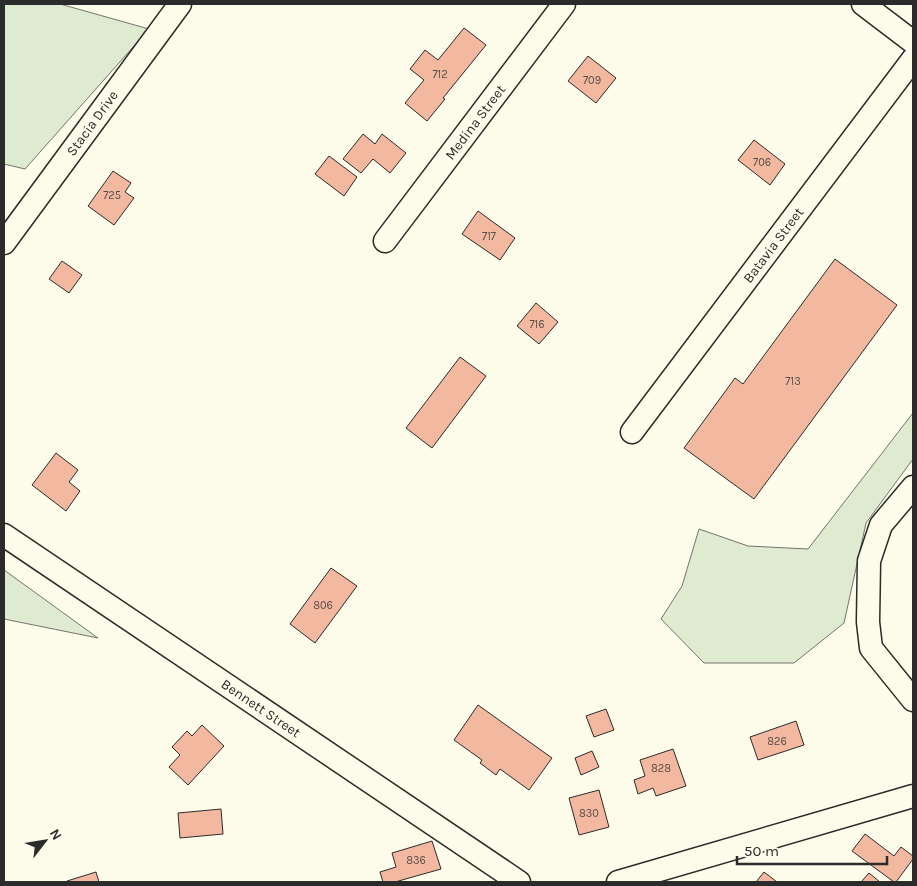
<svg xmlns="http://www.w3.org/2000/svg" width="917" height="886" font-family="Karla,sans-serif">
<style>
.green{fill:#deebd1;stroke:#74746e}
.building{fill:#f2b8a0;stroke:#2b2b2b}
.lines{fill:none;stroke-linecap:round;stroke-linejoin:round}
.minor-casing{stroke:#2b2b2b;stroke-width:25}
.minor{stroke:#fdfbea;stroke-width:22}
.labels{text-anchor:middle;stroke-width:4;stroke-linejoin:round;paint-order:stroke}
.number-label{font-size:11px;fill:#5d4e48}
.street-label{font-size:14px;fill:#2b2b2b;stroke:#fdfbea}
</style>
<rect width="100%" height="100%" fill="#fdfbea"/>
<!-- green -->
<path class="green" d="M4,4H60L149,29L25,169L4,164Z
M913,413V459L866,523L844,623L794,663H704L661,619L682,586L699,529L748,546L808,549Z
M4,570L98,638L4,619Z"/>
<!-- building -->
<path class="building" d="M464,28L486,45L443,98L445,99L427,121L405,103L424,80L410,69L425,50L438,60Z
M588,56L616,78L596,103L568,81Z
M363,134L375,144L382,134L406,153L390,173L373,159L361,173L343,159Z
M754,140L785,164L770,185L738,160Z
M329,156L357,177L344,196L315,174Z
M113,171L131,183L125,192L134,198L114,225L88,206Z
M478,211L515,238L500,260L462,234Z
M835,259L897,305L754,499L684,448L735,378L743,384Z
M62,261L82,275L69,293L49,279Z
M536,303L558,322L539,344L517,326Z
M460,357L486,376L432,448L406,428Z
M56,453L78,470L69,482L80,491L66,511L32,485Z
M331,568L357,586L315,643L290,624Z
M478,705L552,758L529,790L500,769L496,775L480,763L482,760L454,740Z
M606,709L614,730L594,737L586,716Z
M796,721L804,745L758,760L750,737Z
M202,725L224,746L188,785L169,767L180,755L172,747L187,731L192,736Z
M673,749L686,786L656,796L653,788L638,794L634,780L645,776L640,760Z
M592,751L599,767L581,775L575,758Z
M599,790L609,827L579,835L569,798Z
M221,809L223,834L180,838L178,813Z
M865,834L894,856L901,847L913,856V859L896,882H894L852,851Z
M432,841L441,869L395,882H383L380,872L396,867L392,853Z
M96,872L99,882H68L67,881Z
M764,872L777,882H756Z
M869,873L880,882H861Z"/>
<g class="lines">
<defs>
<path id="minor" d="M863,4L913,42
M385,241L564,4
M4,243L180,4
M632,432L913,59
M913,487L881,525L869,561L868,622L871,648L913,700
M4,535L519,882
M618,882L913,796"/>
</defs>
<!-- minor casing -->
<use href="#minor" class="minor-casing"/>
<!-- minor -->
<use href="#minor" class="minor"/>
</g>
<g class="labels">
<!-- number labels -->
<g class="number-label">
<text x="440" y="78">712</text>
<text x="592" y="84">709</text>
<text x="762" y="166">706</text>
<text x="112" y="199">725</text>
<text x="489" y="240">717</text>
<text x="537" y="328">716</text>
<text x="793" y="385">713</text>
<text x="323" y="609">806</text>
<text x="777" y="745">826</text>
<text x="661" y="772">828</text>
<text x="589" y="817">830</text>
<text x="416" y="864">836</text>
</g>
<!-- street labels -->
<g class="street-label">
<text transform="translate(475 122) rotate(-53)" y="5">Medina Street</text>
<text transform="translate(92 123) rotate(-54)" y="5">Stacia Drive</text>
<text transform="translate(773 245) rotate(-53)" y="5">Batavia Street</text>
<text transform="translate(261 708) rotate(34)" y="5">Bennett Street</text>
</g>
</g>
<!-- border -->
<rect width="917" height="886" fill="none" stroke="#2b2b2b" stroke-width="10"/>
<!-- north arrow -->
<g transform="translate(45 841) rotate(59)" stroke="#fdfbea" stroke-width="4" paint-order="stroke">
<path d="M0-4L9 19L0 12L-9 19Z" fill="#2b2b2b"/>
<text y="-8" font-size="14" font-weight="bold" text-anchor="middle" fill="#2b2b2b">N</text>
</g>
<!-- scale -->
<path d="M737 856v8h150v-8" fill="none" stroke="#2b2b2b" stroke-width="2.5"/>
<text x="744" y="856" font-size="15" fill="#2b2b2b" stroke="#fdfbea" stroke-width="4" paint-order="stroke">50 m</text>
</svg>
